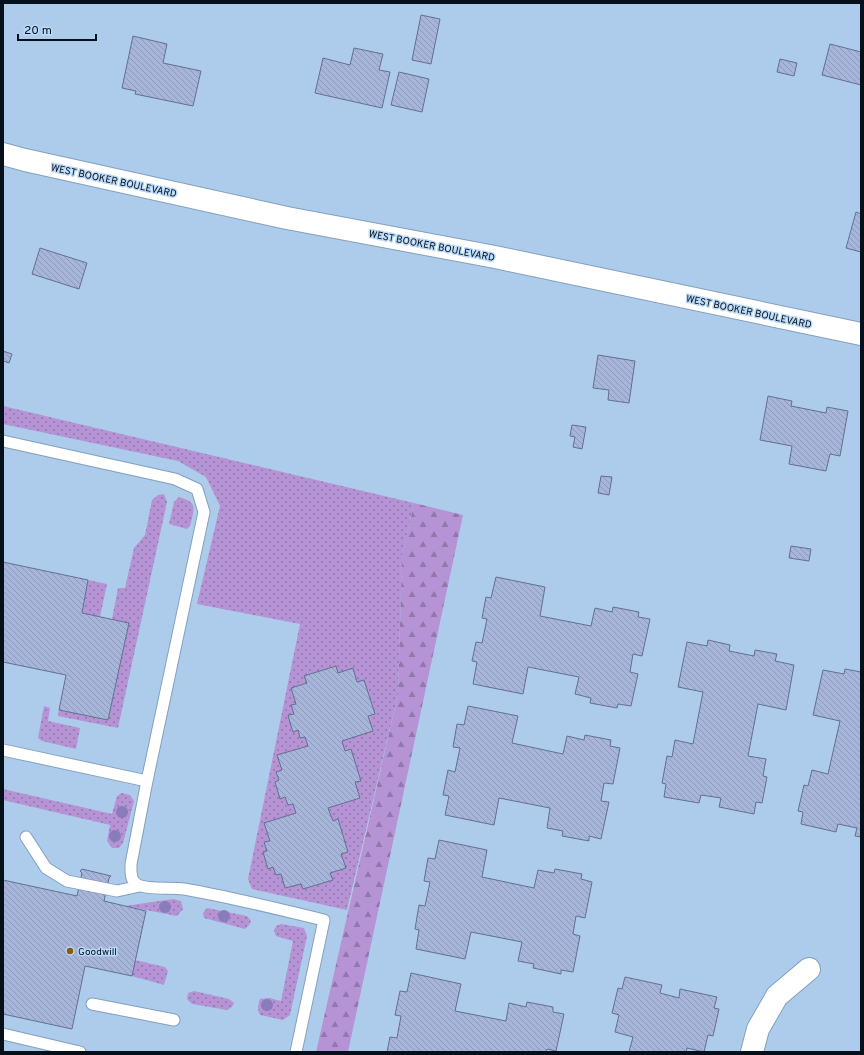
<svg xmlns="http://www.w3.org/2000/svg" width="864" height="1055" font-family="Overpass,sans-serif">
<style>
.grass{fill:url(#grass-dots)}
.forest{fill:url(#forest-firs)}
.building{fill:url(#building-back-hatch);stroke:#627091}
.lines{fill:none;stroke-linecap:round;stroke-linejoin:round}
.lane-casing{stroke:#82a0bd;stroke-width:13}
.street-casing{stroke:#82a0bd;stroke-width:24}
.lane{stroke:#fff;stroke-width:11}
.street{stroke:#fff;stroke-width:22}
.tree{fill:#8a7bbb}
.poi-dot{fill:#8f590e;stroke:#bad9f8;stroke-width:1.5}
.labels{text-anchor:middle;stroke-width:3;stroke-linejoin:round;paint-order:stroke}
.street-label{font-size:10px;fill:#05101a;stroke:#bad9f8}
.poi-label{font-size:10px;fill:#05101a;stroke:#bad9f8;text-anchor:start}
</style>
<defs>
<pattern id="grass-dots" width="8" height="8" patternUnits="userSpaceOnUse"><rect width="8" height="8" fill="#b593d5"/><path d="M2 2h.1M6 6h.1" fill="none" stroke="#9177ac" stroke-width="1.8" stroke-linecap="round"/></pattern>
<pattern id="forest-firs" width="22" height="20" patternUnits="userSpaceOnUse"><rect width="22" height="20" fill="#b593d5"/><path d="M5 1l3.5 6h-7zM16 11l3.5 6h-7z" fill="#9177ac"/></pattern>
<pattern id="building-back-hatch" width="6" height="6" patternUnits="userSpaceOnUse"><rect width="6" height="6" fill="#a6b5d9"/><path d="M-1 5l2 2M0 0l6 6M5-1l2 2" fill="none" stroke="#8d9bba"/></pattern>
</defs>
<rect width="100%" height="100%" fill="#adcceb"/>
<!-- grass -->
<path class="grass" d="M3,406L414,503L402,557L398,694L347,910L252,889L248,879L300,624L197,604L220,506L206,477L178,461L3,424Z
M164,494L167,502L118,728L58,716L59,710L108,720L128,623L112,619L118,588H125L134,548L145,535L152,500L158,495Z
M179,497C192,501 196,503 192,518C191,522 191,526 187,529L169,524L174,502Z
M88,580L107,584L100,617L82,613Z
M44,706L50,708L48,721L80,728L76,749L42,741L38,738Z
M3,789L112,814L117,796L122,793L130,795L134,801L123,843L119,848H112L107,841L110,825L3,800Z
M173,899L181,901L183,909L177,916L125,906Z
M207,908L247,916L251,921L249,925L245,929L204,918L203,913Z
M281,924L304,928L307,936L290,1015L283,1020L260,1015C257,1009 258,1005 260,999L269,998L281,1001L293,941L276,936L274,931L276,926Z
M135,960L165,967L168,971L164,985L132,976Z
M194,991L229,999L234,1003L232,1007L227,1010L192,1004L187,999L188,993Z"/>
<!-- forest -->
<path class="forest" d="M414,503L463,515L348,1052H316L398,694L402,557Z"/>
<!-- building -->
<path class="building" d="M421,15L440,19L431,64L412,60Z
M133,36L167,44L163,63L201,71L193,106L135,94L136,91L122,88Z
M830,44L861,52V85L822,75Z
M354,48L383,54L379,70L390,72L382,108L315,93L323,58L350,65Z
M780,59L797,63L794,76L777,72Z
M399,72L429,79L422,112L391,105Z
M856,212L861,214V252L846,248Z
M40,248L87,263L79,289L32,274Z
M3,351L12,354L9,363L3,361Z
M598,355L635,361L629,403L608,400L609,390L593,388Z
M768,396L792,401L791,406L826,413L827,407L848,411L840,456L830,454L826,471L789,464L792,446L760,440Z
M572,425L586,427L582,449L573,447L575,437L570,436Z
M601,476L612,477L609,495L598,493Z
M791,546L811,549L809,561L789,558Z
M3,562L88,580L82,613L129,623L108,720L59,710L66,675L3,662Z
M496,577L545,587L540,616L591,626L595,608L612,612L613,607L639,612L638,617L650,619L642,656L633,654L630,672L638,674L631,706L618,704L617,708L590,703L591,698L575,694L579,677L528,667L523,694L473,684L477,662L472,661L476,642L482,643L487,619L482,618L486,597L491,598Z
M708,640L730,645L729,651L754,656L755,650L777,654L775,661L794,665L786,710L758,704L748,756L766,759L763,776L767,777L762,803L756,802L754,814L719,807L721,798L701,795L699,803L664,797L666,784L662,783L667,756L672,757L675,740L693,744L703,692L678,687L687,642L707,646Z
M336,666L338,673L353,668L357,682L364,680L375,714L368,716L373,731L342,741L345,751L351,749L361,781L355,782L360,798L328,808L333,821L338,819L348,852L341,854L346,868L330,873L333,880L303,889L301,884L285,888L281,874L276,875L273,867L268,869L263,852L267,851L264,842L270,841L264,823L296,813L293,804L288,805L285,797L280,799L275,782L279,780L276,772L282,770L277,755L308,746L305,737L300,738L298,730L293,732L291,726L288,715L294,714L291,705L296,704L291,688L307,683L304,676Z
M845,669L861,672V837L855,836L857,828L838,824L836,832L801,824L803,812L798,811L804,785L808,786L812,770L828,774L840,721L813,715L823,670L844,674Z
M468,706L518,716L512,743L563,754L567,736L584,740L585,735L611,740L610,746L620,748L613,784L604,783L601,801L609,802L601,839L589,836V841L562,836L563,831L547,828L550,808L499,798L494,825L445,815L449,796L443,795L448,770L455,772L460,748L453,747L457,724L464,725Z
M439,840L487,850L482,877L534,888L538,870L554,873L555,869L582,874L581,879L592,882L585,918L576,916L573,934L580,936L573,972L561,970V974L533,968L534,964L518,961L522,942L471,932L465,959L416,949L419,930L415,929L419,905L425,906L430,882L424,881L428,858L435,859Z
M82,869L111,876L109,878L104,901L146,911L132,976L85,966L72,1029L3,1014V880L77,896L82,873L80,871Z
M411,973L461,984L455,1011L506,1021L509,1003L526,1007L527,1002L553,1007V1012L564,1014L556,1051L547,1049L546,1052H387L390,1037L397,1038L401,1016L395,1015L400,991L407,992Z
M625,977L662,985L660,993L679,998L680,989L717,997L714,1008L719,1009L713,1036L708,1035L704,1052L687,1048L686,1052H629L633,1037L615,1032L619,1015L612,1013L618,988L622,989Z"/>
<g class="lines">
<defs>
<path id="lane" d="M3,441L175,479L197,489L204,512L147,781
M3,750L147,781L131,864C131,872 130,881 138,885C148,890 172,887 184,889C231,897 277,909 324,920L296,1052
M26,837L46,868L67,881L117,891L140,886
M92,1004L174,1020
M3,1034L80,1052"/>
<path id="street" d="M3,154L25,160L287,218L495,257L861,334
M752,1052L758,1029L777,996L809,969"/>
</defs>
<!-- lane casing -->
<use href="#lane" class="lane-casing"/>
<!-- street casing -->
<use href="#street" class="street-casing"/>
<!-- lane -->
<use href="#lane" class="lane"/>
<!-- street -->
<use href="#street" class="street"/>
</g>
<!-- trees -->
<g class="tree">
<circle cx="122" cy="812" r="6"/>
<circle cx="115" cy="836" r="6"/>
<circle cx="165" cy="907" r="6"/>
<circle cx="224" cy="916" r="6"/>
<circle cx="267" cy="1005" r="6"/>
</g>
<!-- markers -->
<circle class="poi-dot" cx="70" cy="951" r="4"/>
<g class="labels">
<!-- street labels -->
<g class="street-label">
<text transform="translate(114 180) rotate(12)" y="4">WEST BOOKER BOULEVARD</text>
<text transform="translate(432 245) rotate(11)" y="4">WEST BOOKER BOULEVARD</text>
<text transform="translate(749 311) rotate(12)" y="4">WEST BOOKER BOULEVARD</text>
</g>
<!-- poi labels -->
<g class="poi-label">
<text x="78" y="955">Goodwill</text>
</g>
</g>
<!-- border -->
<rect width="864" height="1055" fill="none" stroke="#05101a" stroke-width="8"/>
<!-- scale -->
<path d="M18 34v6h78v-6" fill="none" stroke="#05101a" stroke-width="2"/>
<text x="24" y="34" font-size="12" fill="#05101a" stroke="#bad9f8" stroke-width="3" paint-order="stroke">20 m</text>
</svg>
